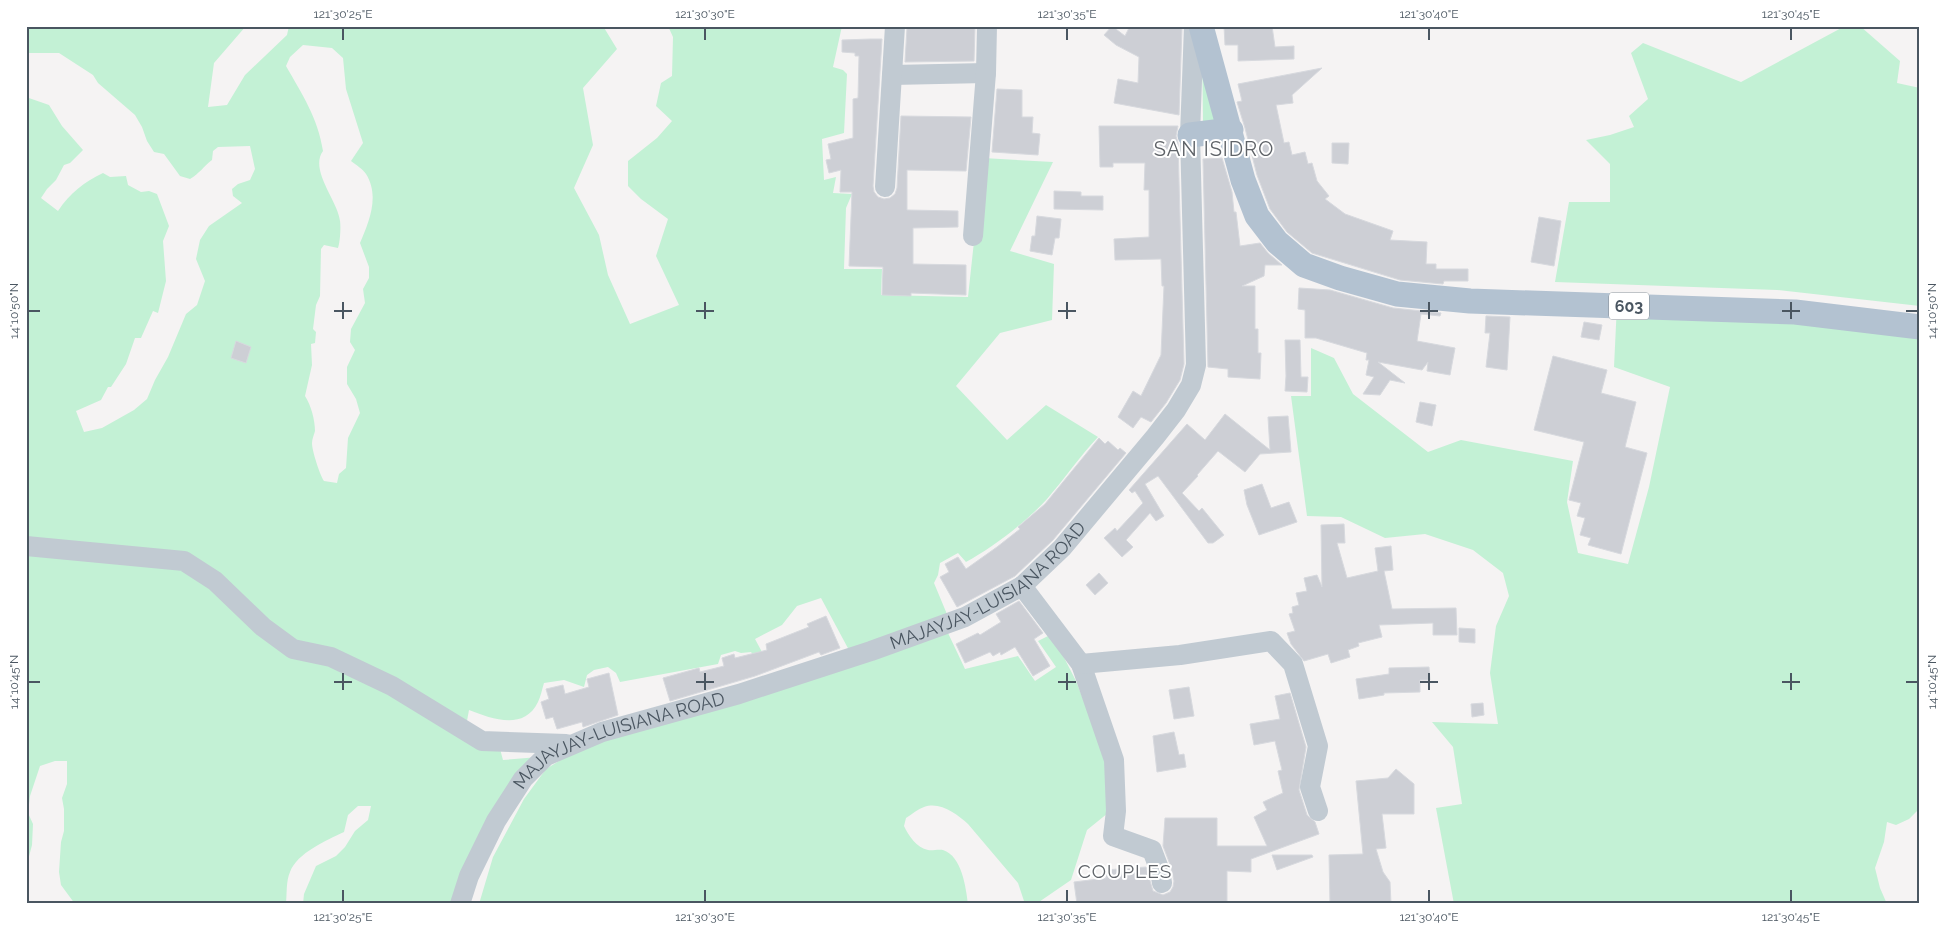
<svg xmlns="http://www.w3.org/2000/svg" width="1946" height="930" font-family="Raleway,sans-serif">
<style>
.green{fill:#c3f1d5;fill-rule:evenodd}
.building{fill:#cdcfd5;stroke:#d7d9de}
.lines{fill:none;stroke-linecap:round;stroke-linejoin:round}
.minor{stroke:#c1cad2;stroke-width:20}
.major{stroke:#b3c2d1;stroke-width:25}
.ticks{fill:none;stroke:#4a5661;stroke-width:2}
.labels{text-anchor:middle;stroke-width:4;stroke-linejoin:round;paint-order:stroke}
.shield{fill:#fff;stroke:#808990;stroke-width:1}
.shield-label{font-size:16px;font-weight:bold;fill:#4a5661}
.street-label{font-size:18px;fill:#4a5661;stroke:#fff}
.neighbourhood-label{font-size:19px;letter-spacing:1px;fill:#5f6368;stroke:#fff}
.quarter-label{font-size:20px;letter-spacing:1px;fill:#5f6368;stroke:#fff}
.neatline{fill:none;stroke:#4a5661;stroke-width:2}
.ticks-label{font-size:12px;text-anchor:middle;fill:#4a5661}
</style>
<rect width="100%" height="100%" fill="#f5f3f3"/>
<!-- green -->
<path class="green" d="M26,26H246L214,63L208,107L227,105L245,75L287,35L289,26H603L617,49L583,88L593,145L574,188L599,235L608,275L630,324L679,305L656,256L668,219L641,199L628,186V161L657,138L672,121L656,106L661,83L672,76L673,37L668,26H842L833,67L843,70L847,74L844,133L822,139L824,180L836,177L833,193L852,194L846,208L844,269H882L881,295L968,297L983,158L1053,162L1010,251L1054,264L1052,320L1000,333L956,386L1007,440L1046,405L1098,437C1080,456 1065,478 1047,499C1026,522 993,547 966,562L958,553L940,563L938,575L934,583L949,619L850,652L821,598L797,606L782,625L755,639L762,652L754,656L751,652L741,653L735,651L721,655L718,664L620,682L616,673L608,667L594,670L587,675L584,687L564,680L544,683C542,689 541,696 538,702C524,731 492,719 469,710L464,737L500,749L503,760L539,757L459,904H303L304,894L316,866L336,856L345,847L355,831L368,820L371,806H358L348,815L344,832C327,840 297,853 290,872C286,881 287,893 286,904H75L61,885L59,872L61,842L64,831V809L62,798L67,784V761H55L40,766L30,796L28,813L33,824L32,845L26,868V97L49,105L62,126L83,150L70,163L64,165L56,180L47,189L41,198L58,211C70,193 84,182 103,173L110,177L126,176L128,185L141,192L149,191L157,194L169,226L163,241L166,281L158,313L153,311L141,338H135L126,364L111,387H108L101,400L76,411L84,432L102,428L134,410L147,399L155,380L168,357L186,314L197,305L205,281L196,259L200,240L209,226L242,203L233,196L232,189L238,184L250,180L255,169L250,146L218,147L213,151L212,160C204,166 199,174 190,179L180,176L164,154L154,152L147,141L142,127L135,115L98,83L93,75L59,53H29L26,56ZM303,45L332,48L343,58L346,89L363,143L351,161C356,165 363,169 366,174C380,196 369,222 360,243L369,267V278L363,289L365,303L351,329L350,342L355,350L347,367V384L356,399L360,413L348,438L346,468L339,474L337,483L324,481C320,475 312,451 312,443C312,439 314,435 315,431C315,420 311,405 305,396L312,365L311,344L315,343L316,332L313,329L316,305L320,296L321,249L324,245L338,248C340,243 341,227 340,221C338,201 309,170 323,151C318,118 302,94 286,66L290,57Z
M1845,26H1860L1900,61L1897,83L1920,88V306L1777,290L1555,282L1569,202H1610V164L1586,140L1610,135L1634,127L1629,116L1648,99L1631,53L1643,43L1741,82Z
M1202,43L1222,119L1203,122Z
M1617,304L1920,329V808L1909,819L1896,825L1887,822L1884,842L1875,868L1880,888L1887,904H1454L1436,808L1462,804L1453,747L1432,722L1498,724L1490,673L1496,626L1509,596L1503,573L1473,550L1425,534L1385,538L1341,517L1307,516L1291,396H1311V348L1334,358L1353,394L1428,452L1461,440L1573,461L1567,502L1578,553L1628,564L1649,487L1670,387L1614,367Z
M948,633L965,669L1018,656L1035,681L1056,667L1038,641L1052,634L1076,681L1106,758L1108,813L1087,830L1071,880L1036,904H1025L1018,883L968,824C957,814 940,801 924,807C918,809 912,814 906,818L904,826C908,835 917,848 928,850C932,851 938,849 943,850C962,856 966,888 968,904H479L493,857L524,799L546,769L585,745Z"/>
<!-- building -->
<path class="building" d="M940,26H975L974,61L905,62L907,28H940Z
M1112,26L1125,36L1130,26L1182,27L1179,115L1114,103L1118,79L1138,83L1139,57L1116,45L1104,35Z
M1224,26H1272L1275,47L1294,46V59L1238,61V45H1225Z
M871,39H882L873,186L874,192L878,197L884,199L890,198L895,194L897,188L901,116L971,117L966,171L907,170V210L958,211V227L913,228V264L966,265V295L911,293V296L882,295L883,267L849,266L852,192H840L841,170L829,173L826,160L831,159L828,144L853,138V99L858,98L859,56H855V53L842,52V40Z
M1322,68L1292,95L1293,103L1276,105L1284,143L1289,142L1292,155L1305,152L1308,164L1312,163L1317,181L1329,196L1325,199L1345,214L1393,231L1390,240L1427,242L1426,264H1436V269H1468V281H1444L1443,284L1400,280L1312,253L1287,232L1270,209L1257,175L1245,128L1237,102L1242,101L1238,84Z
M997,89L1022,90V117H1033L1032,133L1040,134L1038,155L992,152Z
M1099,126H1178L1176,136L1178,143L1184,364L1180,380L1166,403L1151,422L1141,417L1133,428L1118,417L1133,391L1141,396L1161,355L1164,286H1162L1161,259L1115,260L1114,239L1149,237V190H1144L1145,163H1113V167H1100Z
M1332,143H1349L1348,164L1332,163Z
M1222,158L1232,192L1234,212H1236L1240,246L1260,243L1268,253L1282,265H1265L1264,276L1242,286H1255V329H1258V353H1261L1260,379L1228,377V369L1208,367L1203,159Z
M1054,191L1081,192V196H1103V210L1054,209Z
M1037,216L1061,219L1059,238H1055L1052,255L1030,251L1032,236H1035Z
M1539,217L1561,221L1554,266L1531,262Z
M1299,288L1330,290L1393,308L1441,313L1440,316L1421,314L1417,341L1455,348L1450,375L1427,371L1428,362L1422,370L1378,362L1405,383L1390,380L1380,395L1363,394L1374,377L1366,375L1369,360H1366L1367,353L1316,338H1305V310L1298,309Z
M1486,316L1510,317L1507,370L1486,367L1490,333H1485Z
M1584,322L1602,325L1599,340L1581,337Z
M1285,340H1300L1301,377H1308L1307,392L1285,391L1286,376Z
M236,341L251,347L246,363L231,358Z
M1553,356L1607,370L1601,393L1636,402L1625,447L1647,453L1621,554L1588,545L1591,538L1580,535L1585,518L1577,516L1581,503L1569,500L1584,442L1534,430Z
M1420,402L1436,405L1432,426L1416,422Z
M1225,414L1270,450L1268,417L1288,416L1291,452L1260,454L1245,472L1218,451L1197,475L1198,476L1182,493L1199,511L1202,508L1224,535L1213,543H1208L1158,476L1145,484L1164,516L1156,521L1150,513L1126,540L1133,547L1122,557L1104,538L1115,528L1117,531L1143,503L1135,491L1132,493L1129,490L1187,424L1205,440Z
M1099,438L1105,444L1108,441L1118,450L1120,448L1126,453L1053,540L1015,576L957,607L940,577L949,572L945,564L958,557L966,569L997,547L1020,529L1018,527L1045,504Z
M1262,484L1271,508L1289,502L1297,522L1259,535L1247,505L1244,490Z
M1344,524L1345,543H1337L1347,578L1378,571L1375,548L1391,546L1393,570L1384,571L1392,609L1456,608L1457,635H1433V623L1379,625L1382,637L1358,643L1359,646L1348,650L1350,657L1331,663L1328,654L1304,661L1291,644L1287,633L1295,631L1289,614L1293,613L1292,607L1299,605L1296,593L1307,591L1304,578L1317,575L1322,587L1321,525Z
M1099,573L1108,583L1095,595L1086,585Z
M1019,601L1043,633L1034,639L1050,666L1033,676L1015,647L1001,655L1000,652L993,656L990,652L965,663L956,644L978,633L980,635L1001,622L996,614Z
M826,616L840,648L821,655L819,652L755,676L670,701L663,678L699,668L700,672L724,666L722,658L734,654L735,658L767,650L766,644L809,627L807,624Z
M1459,628L1475,629V643L1459,642Z
M1429,667L1430,680H1420V692L1384,693V695L1359,699L1356,679L1389,674V668Z
M609,673L618,715L583,727L582,722L557,729L553,717L546,719L541,702L549,699L546,689L563,685L565,694L589,687L587,679Z
M1189,687L1194,716L1174,719L1169,690Z
M1290,693L1306,747L1299,790L1307,815L1315,822L1319,834L1251,859V872L1227,871V904H1077L1074,882L1106,878L1105,870L1146,867L1153,891L1163,895L1170,892L1173,887L1174,881L1171,867L1163,846L1165,818H1217V846H1267L1254,817L1267,810L1263,802L1283,793L1278,771L1282,770L1275,741L1254,745L1250,724L1280,719L1275,696Z
M1483,703L1484,715L1472,717L1471,704Z
M1174,732L1179,755L1184,754L1186,767L1157,772L1153,736Z
M1396,769L1414,784V814H1382L1386,848L1376,849L1383,872L1390,882L1391,904H1330L1329,855L1363,854L1356,781L1388,778Z
M1272,855H1312L1313,857L1277,870Z"/>
<g class="lines">
<!-- minor -->
<g class="minor">
<path d="M892,75L986,73"/>
<path d="M885,187L895,26"/>
<path d="M973,236L986,73L987,26"/>
<path d="M26,546L184,561L215,581L263,627L293,649L331,657L392,686L482,741L566,744"/>
<path d="M1022,586L1081,664L1114,760L1116,811L1113,836L1152,850L1160,871L1162,883"/>
<path d="M1081,664L1180,655L1271,641L1293,664L1318,746L1310,787L1318,811"/>
<path id="s1" d="M460,904L469,876L496,821L523,779L546,756L602,732L739,694L871,651L965,617L1022,586L1062,548L1155,437L1176,410L1191,385L1196,365L1190,135L1194,26"/>
</g>
<!-- major -->
<path class="major" d="M1201,26L1243,180L1257,216L1277,242L1304,265L1340,278L1397,294L1470,301L1795,312L1920,327
M1190,135L1231,130"/>
</g>
<!-- ticks -->
<path class="ticks" d="M343,28V40M705,28V40M1067,28V40M1429,28V40M1791,28V40M343,302V319M705,302V319M1067,302V319M1429,302V319M1791,302V319M28,311H40M334,311H352M696,311H714M1058,311H1076M1420,311H1438M1782,311H1800M1906,311H1918M343,673V690M705,673V690M1067,673V690M1429,673V690M1791,673V690M28,682H40M334,682H352M696,682H714M1058,682H1076M1420,682H1438M1782,682H1800M1906,682H1918M343,890V902M705,890V902M1067,890V902M1429,890V902M1791,890V902"/>
<g class="labels">
<!-- shield labels -->
<rect class="shield" x="1609" y="292.5" width="40" height="27" rx="4"/>
<g class="shield-label">
<text x="1629" y="312">603</text>
</g>
<!-- street labels -->
<g class="street-label">
<text dy="6" stroke="none"><textPath href="#s1" startOffset="651">MAJAYJAY-LUISIANA ROAD</textPath></text>
<text dy="6" stroke="none"><textPath href="#s1" startOffset="246">MAJAYJAY-LUISIANA ROAD</textPath></text>
</g>
<!-- neighbourhood labels -->
<g class="neighbourhood-label">
<text x="1125" y="878">COUPLES</text>
</g>
<!-- quarter labels -->
<g class="quarter-label">
<text x="1214" y="156">SAN ISIDRO</text>
</g>
</g>
<!-- border -->
<rect width="1946" height="930" fill="none" stroke="#ffffff" stroke-width="55"/>
<rect x="28" y="28" width="1890" height="874" class="neatline"/>
<g class="ticks-label">
<text x="343" y="18">121°30'25"E</text>
<text x="705" y="18">121°30'30"E</text>
<text x="1067" y="18">121°30'35"E</text>
<text x="1429" y="18">121°30'40"E</text>
<text x="1791" y="18">121°30'45"E</text>
<text transform="translate(14 311) rotate(-90)" y="4">14°10'50"N</text>
<text transform="translate(1932 311) rotate(-90)" y="4">14°10'50"N</text>
<text transform="translate(14 682) rotate(-90)" y="4">14°10'45"N</text>
<text transform="translate(1932 682) rotate(-90)" y="4">14°10'45"N</text>
<text x="343" y="921">121°30'25"E</text>
<text x="705" y="921">121°30'30"E</text>
<text x="1067" y="921">121°30'35"E</text>
<text x="1429" y="921">121°30'40"E</text>
<text x="1791" y="921">121°30'45"E</text>
</g>
</svg>
